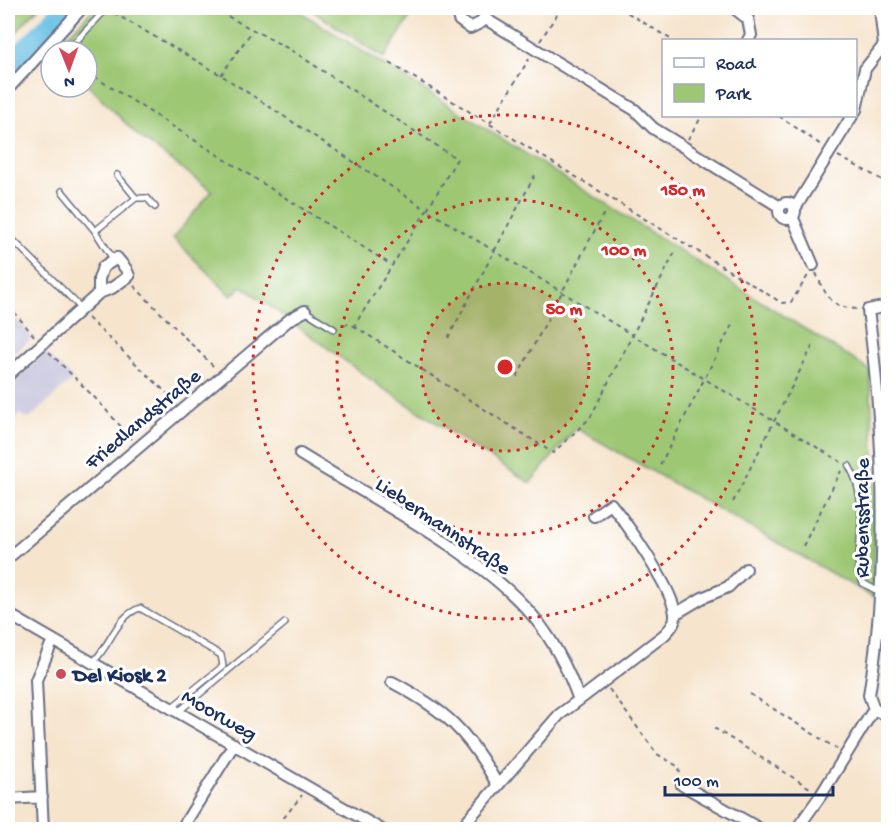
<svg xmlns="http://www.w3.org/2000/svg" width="896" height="837" font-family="'Gochi Hand',sans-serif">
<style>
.industrial{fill:#c3c1db}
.green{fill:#9dc773;stroke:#5c7b68;stroke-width:1.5}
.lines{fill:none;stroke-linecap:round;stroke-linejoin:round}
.river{stroke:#64bee2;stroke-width:20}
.lane-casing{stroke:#686e84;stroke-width:8}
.street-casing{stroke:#686e84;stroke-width:14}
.path{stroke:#686e84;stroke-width:2;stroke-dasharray:4.5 4.5;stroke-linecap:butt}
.lane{stroke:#fff;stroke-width:5}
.street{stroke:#fff;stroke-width:10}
.ring{fill:none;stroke:#d62828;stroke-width:3;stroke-dasharray:3 6}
.poi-dot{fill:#d1495b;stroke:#fff;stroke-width:2}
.labels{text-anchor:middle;stroke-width:6;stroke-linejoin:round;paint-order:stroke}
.street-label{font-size:21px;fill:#1b2f5e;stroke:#fff}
.poi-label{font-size:21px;font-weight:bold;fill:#1b2f5e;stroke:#fff;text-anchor:start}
.centre{fill:#d62828;stroke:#fff;stroke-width:3}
.ring-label{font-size:18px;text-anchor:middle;font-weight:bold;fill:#d62828;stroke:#fff;stroke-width:6;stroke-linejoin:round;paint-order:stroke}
</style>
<rect width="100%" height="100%" fill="#fff"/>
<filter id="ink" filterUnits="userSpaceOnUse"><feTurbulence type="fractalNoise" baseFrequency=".0167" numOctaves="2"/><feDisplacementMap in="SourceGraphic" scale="12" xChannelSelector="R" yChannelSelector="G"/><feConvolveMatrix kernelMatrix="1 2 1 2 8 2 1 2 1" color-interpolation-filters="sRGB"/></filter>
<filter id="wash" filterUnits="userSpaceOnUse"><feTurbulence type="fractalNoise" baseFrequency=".008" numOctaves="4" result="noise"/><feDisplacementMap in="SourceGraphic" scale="24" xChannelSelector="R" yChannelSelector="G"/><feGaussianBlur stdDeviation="1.35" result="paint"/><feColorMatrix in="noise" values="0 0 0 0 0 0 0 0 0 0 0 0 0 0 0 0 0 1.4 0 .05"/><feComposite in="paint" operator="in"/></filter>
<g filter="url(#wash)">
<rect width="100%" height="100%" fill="#f6e4cc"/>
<!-- industrial -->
<path class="industrial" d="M8,310L32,338L8,359Z
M45,353L73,379L29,419L19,414L14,423L8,420V387Z"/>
<!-- green -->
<path class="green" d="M8,8H38L8,41Z
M94,8H294L870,370L876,498L873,597L576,428L530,483L381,387L242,286L231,296L173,238L212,191L137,135L87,84V51L54,50Z
M308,8H416L384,58Z"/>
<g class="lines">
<!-- river -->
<path class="river" d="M8,67L65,8"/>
</g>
</g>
<g filter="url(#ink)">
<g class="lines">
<defs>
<path id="lane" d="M44,48L64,51
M67,51L107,8
M62,191L95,231
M136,198H147L155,207
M8,235L81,308
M113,259L95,231L136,198L117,175
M305,311L334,329
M849,466C868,497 859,537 858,572L863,583L879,592
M92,663C110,647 116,616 140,608L221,655L223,666L171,708
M178,712L285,623"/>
<path id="street" d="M459,8V20L470,28L482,22L485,14L483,8
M734,8L748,19L751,35L748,40
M880,8L884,45
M484,18L635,110L653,128L780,207
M8,89L82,8
M856,110L865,69L884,45L888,46
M779 211a8 8 0 1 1 16 0a8 8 0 1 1-16 0Z
M794,210L852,116
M792,216L813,265
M117,258L126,269L129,276L112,288L99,293V279L103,267Z
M888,306L868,310C885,438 890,567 869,695L874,709L888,717
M8,375L99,293
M300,454C371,498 480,553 533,616C554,641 568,669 579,700L559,715L459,830
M8,558L290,319L305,311
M8,614L382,830
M675,614L702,598L728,587L746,569
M392,682C446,711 467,730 497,784
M579,700L664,635C670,629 676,623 675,614C673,589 627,524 611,504L594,516
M682,785L762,830
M8,799L42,797
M43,830L36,680L53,640
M181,830L234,744
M796,830L821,795L874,709"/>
</defs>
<!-- lane casing -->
<use href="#lane" class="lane-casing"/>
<!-- street casing -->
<use href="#street" class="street-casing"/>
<!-- path -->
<path class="path" d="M212,8L291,50L457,159L427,210L841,462
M620,8L672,40
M114,13L221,75L427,210L354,326L347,324L340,326
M540,41L561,8
M390,63L782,303L791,302L809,274
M87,72L393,266
M221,75L252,31
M779,116L821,145
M490,123L529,59
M688,139L702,116
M838,156L888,183
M816,273C826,296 831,308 858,309
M134,286L216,369
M8,305L35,337
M88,318L175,401
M354,326L553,453L590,418L675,252
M448,338L536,173
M49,352L98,401L132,439
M517,377L605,211
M660,465L732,325
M733,502L814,343
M803,546L841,471
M609,689L657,754L679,767L680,775
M750,694L837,749
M714,728L813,790
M283,827V819L302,795"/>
<!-- lane -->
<use href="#lane" class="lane"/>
<!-- street -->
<use href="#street" class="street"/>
</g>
</g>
<!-- distance rings -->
<circle cx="505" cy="367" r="84" fill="#d62828" fill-opacity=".12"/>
<g class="ring">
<circle cx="505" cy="367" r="84"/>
<circle cx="505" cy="367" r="168"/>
<circle cx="505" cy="367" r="252"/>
</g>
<!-- markers -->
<circle class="poi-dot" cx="61" cy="674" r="6"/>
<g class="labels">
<!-- street labels -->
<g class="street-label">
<text transform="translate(142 418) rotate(-40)" y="7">Friedlandstraße</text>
<text transform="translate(861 518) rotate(-90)" y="7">Rubensstraße</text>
<text transform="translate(444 525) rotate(34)" y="7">Liebermannstraße</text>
<text transform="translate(220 714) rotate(30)" y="7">Moorweg</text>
</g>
<!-- poi labels -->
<g class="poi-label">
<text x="73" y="681">Del Kiosk 2</text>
</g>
</g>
<circle cx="505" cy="367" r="9" class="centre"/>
<g class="ring-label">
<text x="683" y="195">150 m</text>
<text x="624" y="255">100 m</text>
<text x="564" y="314">50 m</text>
</g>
<!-- margin -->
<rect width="896" height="837" fill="none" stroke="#fff" stroke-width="30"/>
<!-- legend -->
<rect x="662" y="39" width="195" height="78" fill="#ffffff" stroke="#a4acbf" stroke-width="1.5"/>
<rect x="674" y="58" width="30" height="9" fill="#ffffff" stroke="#a4acbf" stroke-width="1.5"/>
<text x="716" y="69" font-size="18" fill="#1b2f5e">Road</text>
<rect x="674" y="84" width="30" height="18" fill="#9dc773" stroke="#a4acbf" stroke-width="1.5"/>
<text x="716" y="99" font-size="18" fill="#1b2f5e">Park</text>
<!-- north arrow -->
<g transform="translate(69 69) rotate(179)"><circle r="28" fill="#ffffff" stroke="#a4acbf" stroke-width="1.5"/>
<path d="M0-4.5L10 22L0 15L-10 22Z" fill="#d1495b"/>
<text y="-9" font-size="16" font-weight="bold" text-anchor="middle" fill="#1b2f5e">N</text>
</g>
<!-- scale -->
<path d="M665 786v9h168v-9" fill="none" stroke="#1b2f5e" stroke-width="3"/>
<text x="674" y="786" font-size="18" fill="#1b2f5e" stroke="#ffffff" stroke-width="4.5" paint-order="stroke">100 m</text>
</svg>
